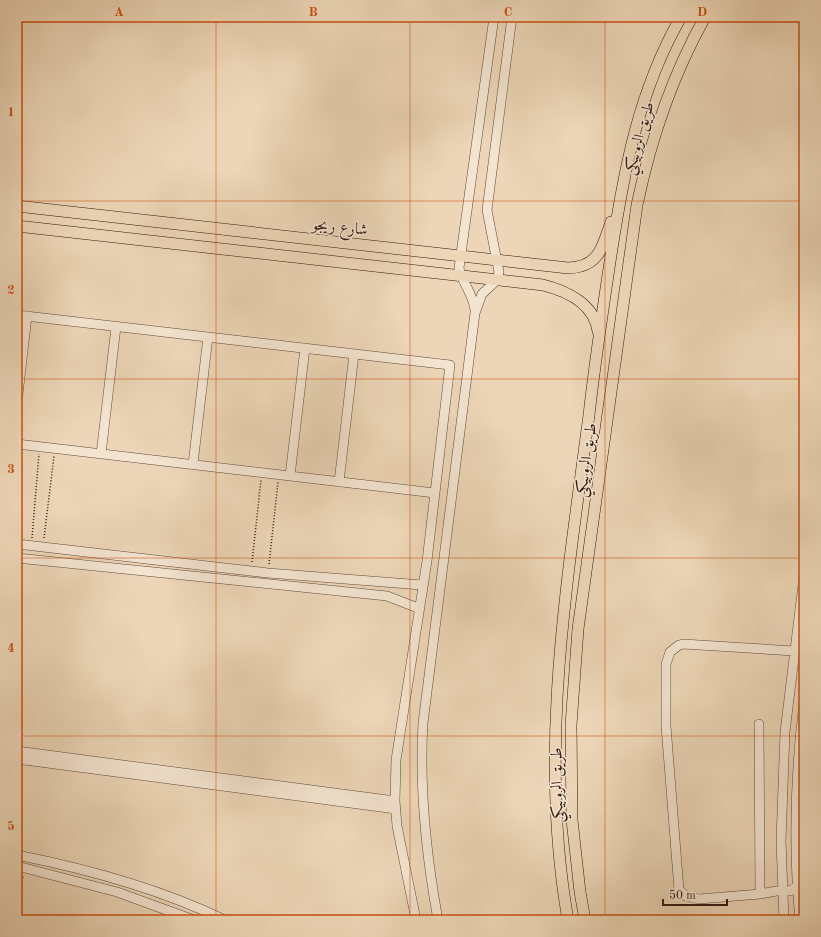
<svg xmlns="http://www.w3.org/2000/svg" width="821" height="937" font-family="'Old Standard TT',Amiri,serif">
<style>
.lines{fill:none;stroke-linecap:round;stroke-linejoin:round}
.minor-casing{stroke:#604838;stroke-width:10}
.major-casing{stroke:#31180e;stroke-width:12}
.path{stroke:#31180e;stroke-width:1.5;stroke-dasharray:1 2;stroke-linecap:butt}
.minor{stroke:#f3e4d0;stroke-width:9}
.major{stroke:#ecd6b7;stroke-width:11}
.grid{fill:none;stroke:#cd4f0c;stroke-width:1;stroke-opacity:0.55}
.labels{text-anchor:middle;stroke-width:3;stroke-linejoin:round;paint-order:stroke}
.street-label{font-size:16px;fill:#31180e;stroke:#f3e4d0}
.neatline{fill:none;stroke:#cd4f0c;stroke-width:1.5}
.grid-label{font-size:13px;text-anchor:middle;font-weight:bold;fill:#cd4f0c}
</style>
<rect width="100%" height="100%" fill="#ecd6b7"/>
<filter id="stains"><feTurbulence type="fractalNoise" baseFrequency=".005" numOctaves="4"/><feColorMatrix values="0 0 0 0 .2 0 0 0 0 .09 0 0 0 0 .02 0 0 0 .5 -.17"/></filter>
<radialGradient id="worn" r=".72"><stop offset=".6" stop-color="#630" stop-opacity="0"/><stop offset="1" stop-color="#630" stop-opacity=".3"/></radialGradient>
<g class="lines">
<defs>
<path id="minor" d="M475,310C473,293 461,281 459,268L494,17
M17,315L450,365L427,561L396,760L395,801L397,826L416,920
M17,403L27,316
M17,444L435,493
M101,454L116,327
M193,464L208,337
M290,476L305,348
M339,482L354,354
M17,544L268,573L422,585
M17,558L387,596L418,608
M759,724L760,894L782,890L790,891L797,886
M17,751L395,801
M17,759L396,809
M17,855C88,869 160,889 225,920
M17,866L117,892L194,920
M760,894L699,899L686,896L679,890L666,726V664L670,652L679,645L683,644L794,651
M438,920C426,854 419,790 423,723L475,313L482,294L497,280L499,272L487,210L512,17
M784,920L781,841L785,732L804,576
M800,920C793,847 795,775 804,702"/>
<path id="major" d="M17,206L568,268C599,267 602,248 611,222
M17,226L543,285C567,291 594,304 598,331
M568,920C538,751 567,583 589,415C595,361 603,308 611,255C624,171 638,92 681,17
M585,920L580,892L572,820L571,725L578,629L637,205C651,138 672,76 705,17"/>
</defs>
<!-- minor casing -->
<use href="#minor" class="minor-casing"/>
<!-- major casing -->
<use href="#major" class="major-casing"/>
<!-- path -->
<path class="path" d="M32,538L39,454
M44,538L54,456
M252,562L261,480
M269,564L278,482
M17,904L23,876"/>
<!-- minor -->
<use href="#minor" class="minor"/>
<!-- major -->
<use href="#major" class="major"/>
</g>
<!-- grid -->
<path class="grid" d="M216,17V920M410,17V920M605,17V920M17,201H804M17,379H804M17,558H804M17,736H804"/>
<g class="labels">
<!-- street labels -->
<g class="street-label">
<text transform="translate(638 138) rotate(-74)" y="6">طريق الروبيكي</text>
<text transform="translate(340 226) rotate(6)" y="6">شارع ريجو</text>
<text transform="translate(585 460) rotate(-82)" y="6">طريق الروبيكي</text>
<text transform="translate(556 785) rotate(-91)" y="6">طريق الروبيكي</text>
</g>
</g>
<!-- margin -->
<rect width="821" height="937" fill="none" stroke="#ecd6b7" stroke-width="44"/>
<!-- scale -->
<path d="M663 899v6h64v-6" fill="none" stroke="#31180e" stroke-width="2"/>
<text x="669" y="899" font-size="12" fill="#31180e" stroke="#f3e4d0" stroke-width="3" paint-order="stroke">50 m</text>
<rect x="22" y="22" width="777" height="893" class="neatline"/>
<g class="grid-label">
<text x="119" y="16">A</text>
<text x="313" y="16">B</text>
<text x="508" y="16">C</text>
<text x="702" y="16">D</text>
<text x="11" y="116">1</text>
<text x="11" y="294">2</text>
<text x="11" y="473">3</text>
<text x="11" y="652">4</text>
<text x="11" y="830">5</text>
</g>
<rect width="100%" height="100%" filter="url(#stains)"/>
<rect width="100%" height="100%" fill="url(#worn)"/>
</svg>
